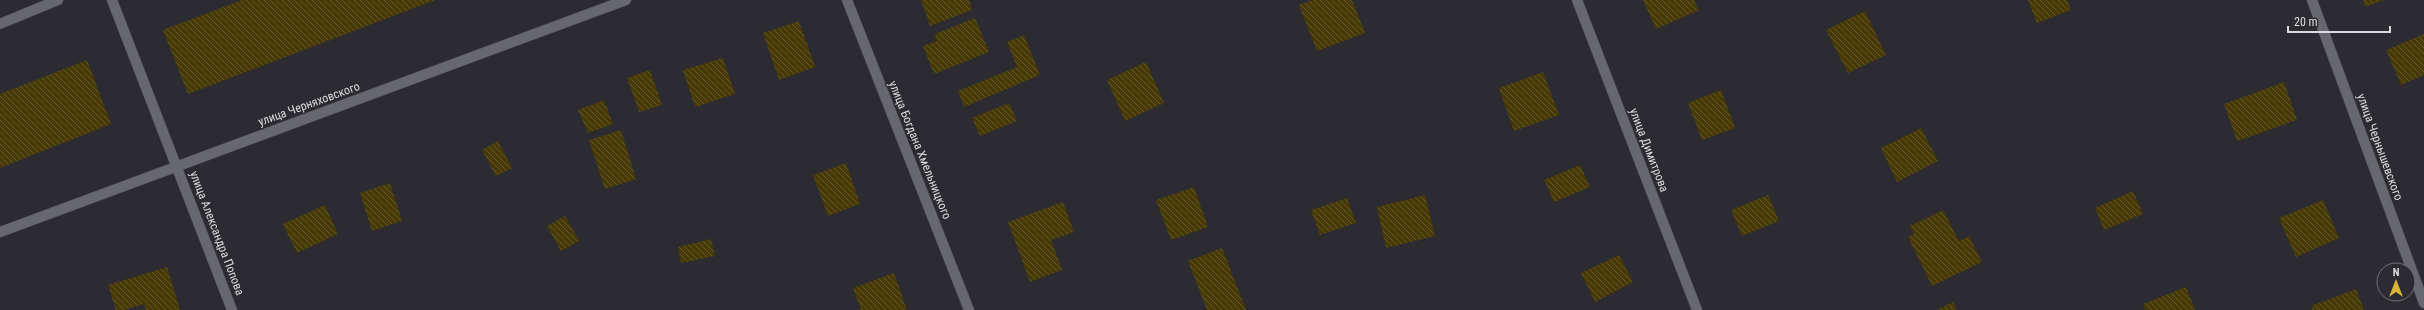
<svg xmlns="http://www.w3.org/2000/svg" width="2424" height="310" font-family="'Roboto Condensed',sans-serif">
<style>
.building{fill:url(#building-back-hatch)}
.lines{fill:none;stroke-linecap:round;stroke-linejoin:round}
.minor-casing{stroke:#47484c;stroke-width:11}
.minor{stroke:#67686e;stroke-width:10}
.labels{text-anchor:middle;stroke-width:3;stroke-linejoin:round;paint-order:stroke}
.street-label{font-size:12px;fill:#dbdbdf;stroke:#2b2b31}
</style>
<defs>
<pattern id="building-back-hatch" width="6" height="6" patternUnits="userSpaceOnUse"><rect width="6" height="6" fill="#483a07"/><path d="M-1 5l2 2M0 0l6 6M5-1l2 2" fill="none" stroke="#62562b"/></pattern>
</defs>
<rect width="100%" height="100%" fill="#2b2b31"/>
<!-- building -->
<path class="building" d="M242,0H435L188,94L163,30Z
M921,0H969L972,10L930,26Z
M1312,0H1352L1365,33L1317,51L1299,5Z
M1643,0H1694L1699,10L1656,29Z
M2028,0H2067L2071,10L2037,23Z
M2363,0H2384L2365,7Z
M1865,11L1886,55L1848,73L1826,30Z
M975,18L989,52L934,74L923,46L937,41L935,34Z
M799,21L815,67L779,80L763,33Z
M2424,34V75L2401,85L2386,50Z
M1024,35L1040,75L964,107L958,91L1017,67L1007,42Z
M723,58L735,94L695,107L683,70Z
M87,60L111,124L0,168V94Z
M1146,62L1164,103L1125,121L1107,80Z
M650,70L662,105L639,112L627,78Z
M1543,72L1559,115L1514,131L1499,88Z
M2284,82L2297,120L2237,141L2224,104Z
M1721,90L1735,128L1702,140L1688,103Z
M604,100L613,124L588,133L578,110Z
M1009,103L1017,121L980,136L972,118Z
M1921,128L1938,161L1897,182L1881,148Z
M621,130L636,179L605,189L589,140Z
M498,141L512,168L496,176L482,150Z
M846,163L860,204L828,216L813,175Z
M1580,165L1590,187L1554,202L1544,180Z
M390,183L402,221L372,231L360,193Z
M1194,187L1208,227L1171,240L1156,200Z
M2133,191L2143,214L2104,230L2095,208Z
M1425,195L1435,236L1386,248L1377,207Z
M1768,195L1779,221L1742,236L1731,210Z
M1347,198L1356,223L1320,235L1311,210Z
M2323,200L2339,238L2296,257L2279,218Z
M1063,202L1074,232L1051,240L1062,270L1030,282L1008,222Z
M325,205L338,234L297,253L283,224Z
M1943,210L1959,241L1969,236L1982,262L1932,286L1908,237L1914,234L1910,226Z
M565,216L579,241L561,251L547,226Z
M711,239L715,256L681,263L678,247Z
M1222,248L1246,310H1207L1188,261Z
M1619,255L1633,282L1595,302L1581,273Z
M167,267L180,310H146L144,304L124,310H116L108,285Z
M894,273L907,310H861L853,288Z
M2186,287L2195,310H2146L2143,304Z
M2356,289L2364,310H2313L2311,306Z
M1953,302L1957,310H1937Z"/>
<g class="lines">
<defs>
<path id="minor" d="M112,0L232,310
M847,0L969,310
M1577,0L1697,310
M2312,0L2424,303
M0,24L58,0
M0,232L626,0"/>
</defs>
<!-- minor casing -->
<use href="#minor" class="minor-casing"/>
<!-- minor -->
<use href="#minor" class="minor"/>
</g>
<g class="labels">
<!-- street labels -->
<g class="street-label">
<text transform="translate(309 104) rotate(-20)" y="4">улица Черняховского</text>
<text transform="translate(2380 147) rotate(70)" y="4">улица Чернышевского</text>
<text transform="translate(920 150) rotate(68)" y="4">улица Богдана Хмельницкого</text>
<text transform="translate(1649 150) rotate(69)" y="4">улица Димитрова</text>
<text transform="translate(217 233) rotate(69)" y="4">улица Александра Попова</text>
</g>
</g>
<!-- north arrow -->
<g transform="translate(2396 282)"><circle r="19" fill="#2b2b31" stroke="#717177"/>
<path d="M0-3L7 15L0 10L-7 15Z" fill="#d9b434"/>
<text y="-6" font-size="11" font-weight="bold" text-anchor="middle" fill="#dbdbdf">N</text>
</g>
<!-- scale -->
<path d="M2288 26v6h102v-6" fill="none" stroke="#dbdbdf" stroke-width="2"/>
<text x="2294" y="26" font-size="12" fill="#dbdbdf" stroke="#2b2b31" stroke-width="3" paint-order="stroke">20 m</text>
</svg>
